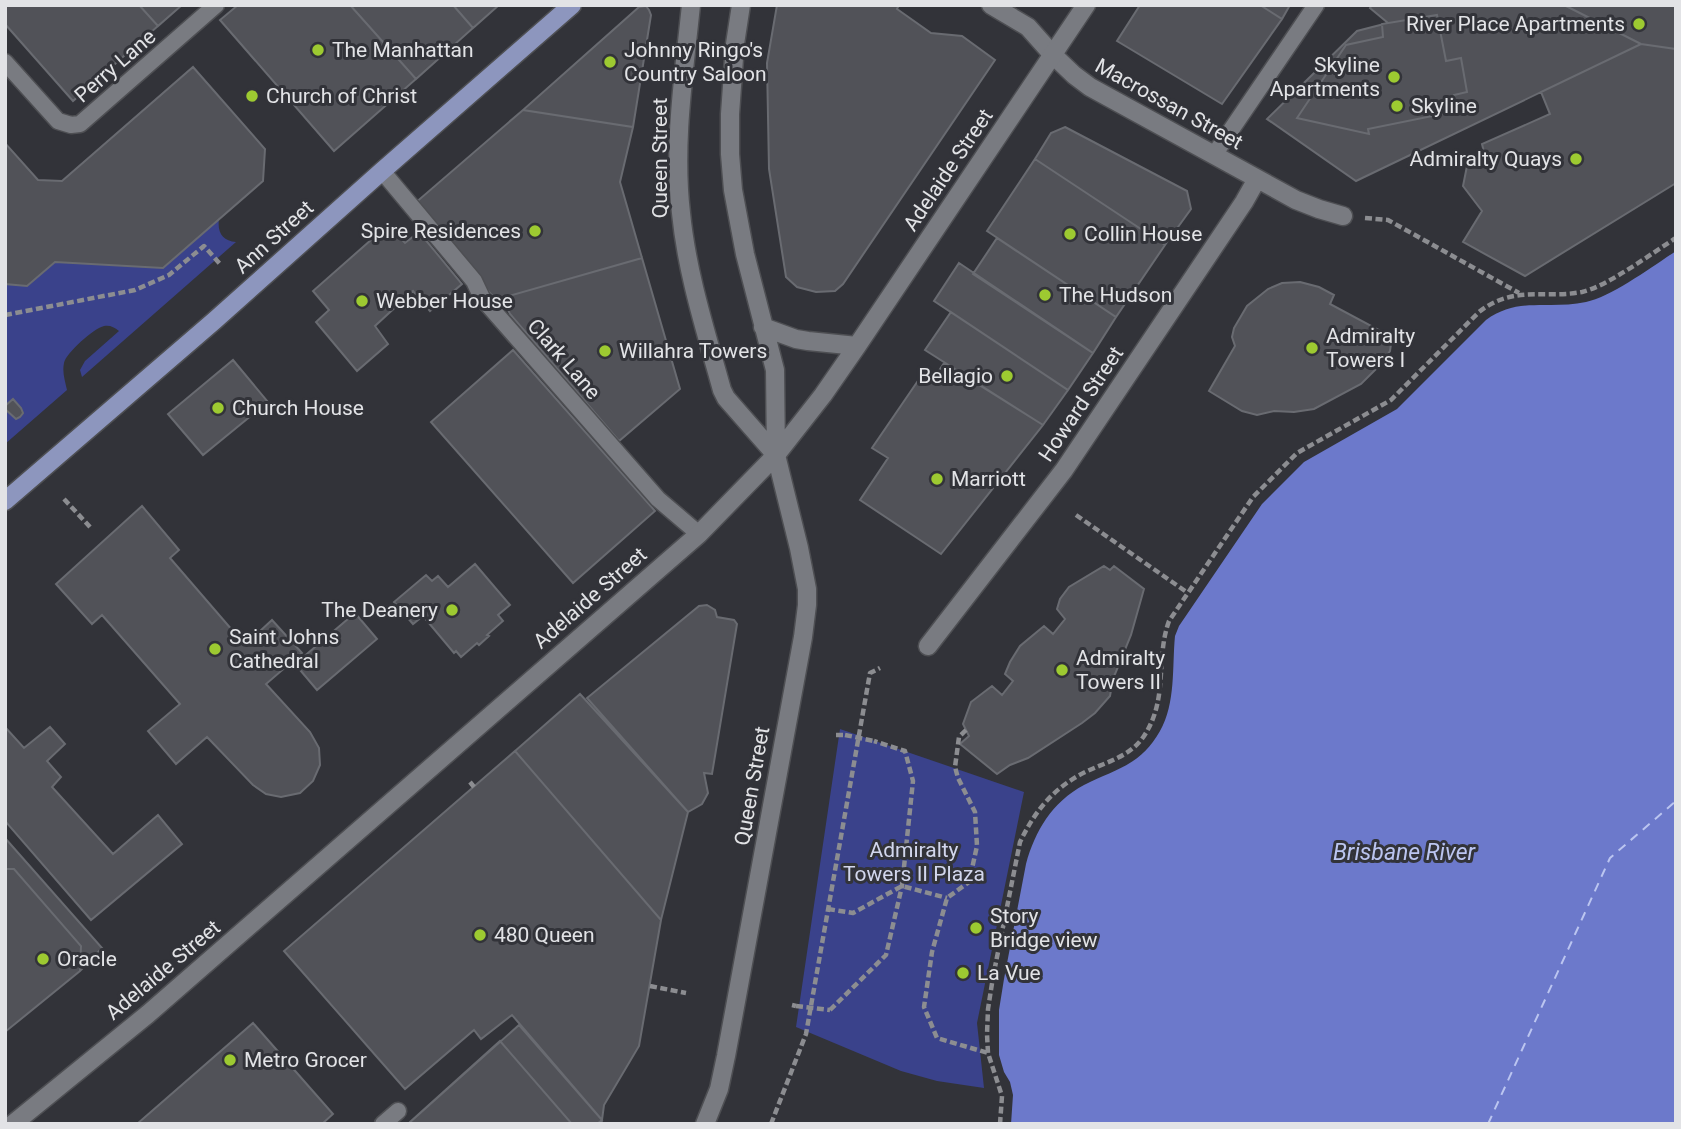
<svg xmlns="http://www.w3.org/2000/svg" width="1681" height="1129" font-family="Roboto,sans-serif">
<style>
.green{fill:#3a428b}
.water{fill:#6c79cb}
.lines{fill:none;stroke-linecap:round;stroke-linejoin:round}
.ferry{stroke:#bbc5f0;stroke-width:2;stroke-dasharray:9 7;stroke-linecap:butt}
.building{fill:#515258;stroke:#696b71;stroke-width:2}
.lane-casing{stroke:#4e4f53;stroke-width:19}
.street-casing{stroke:#4e4f53;stroke-width:21}
.secondary-casing{stroke:#4e4f53;stroke-width:21}
.primary-casing{stroke:#4e4f53;stroke-width:21}
.path{stroke:#8c8d91;stroke-width:4.5;stroke-dasharray:7 3.5;stroke-linecap:butt}
.lane{stroke:#797b81;stroke-width:16}
.street{stroke:#797b81;stroke-width:18}
.secondary{stroke:#797b81;stroke-width:18}
.primary{stroke:#8d96be;stroke-width:18}
.path-bridge{stroke:#8c8d91;stroke-width:4.5;stroke-dasharray:7 3.5;stroke-linecap:butt}
.poi-dot{fill:#9dca31;stroke:#323339;stroke-width:2.5}
.labels{text-anchor:middle;stroke-width:6;stroke-linejoin:round;paint-order:stroke}
.poi-label{font-size:21px;fill:#e2e3e6;stroke:#323339;text-anchor:start}
.street-label{font-size:21px;fill:#e2e3e6;stroke:#323339}
.park-label{font-size:21px;fill:#d2d7ed;stroke:#323339}
.water-label{font-size:23px;font-style:italic;fill:#bbc5f0;stroke:#323339}
</style>
<rect width="100%" height="100%" fill="#323339"/>
<!-- green -->
<path class="green" d="M219,219C217,233 223,241 236,242L82,377L80,370L85,361L119,331C114,327 110,325 104,326C94,328 66,353 64,363C62,372 65,381 67,390L5,444V284L27,286L55,262L163,268Z
M840,729L1024,792L977,1023L984,1088L937,1081L901,1071L796,1027Z"/>
<!-- water -->
<path class="water" d="M1676,251V1124H1011L1013,1095L1010,1082L1004,1072L999,1055V1010L1004,979L1026,864C1035,831 1052,802 1084,785C1116,769 1141,765 1160,731C1176,703 1172,667 1175,636L1179,626L1262,504L1304,462L1397,409L1486,320C1518,296 1550,310 1586,302C1611,297 1653,266 1676,251Z"/>
<g class="lines">
<!-- ferry -->
<path class="ferry" d="M1488,1124L1610,858L1676,801"/>
</g>
<!-- building -->
<path class="building" d="M5,5H139L158,26L73,101L5,24Z
M139,5H182L158,26Z
M238,5H350L416,79L334,151L220,20Z
M350,5H453L473,28L416,79Z
M453,5H499L473,28Z
M777,5H899L897,9L931,33L962,36L995,60L843,284L835,291L816,292L797,287L786,277L769,169L767,63Z
M1140,5H1260L1282,19L1222,104L1117,41Z
M1260,5H1290L1282,19Z
M1372,5H1564L1641,44L1356,181L1267,119L1357,31L1388,23L1370,8Z
M1564,5H1676V49L1641,44Z
M646,6L649,10L651,15L633,127L523,110L639,7Z
M1437,15L1446,61L1461,58L1467,92L1454,95L1457,111L1368,129L1369,134L1297,118L1346,45L1383,37L1382,24Z
M1641,44L1676,49V183L1525,276L1463,242L1482,211L1463,186L1468,161L1485,156L1482,144L1550,114L1541,92Z
M193,67L265,149L263,181L163,268L55,262L27,286L5,284V143L38,180L62,181Z
M523,110L633,127L620,182L642,258L502,298L495,299L414,204Z
M1065,127L1187,191L1191,209L1165,245L1035,159L1051,133Z
M1035,159L1165,245L1116,317L987,231Z
M388,225L405,243L419,232L462,284L430,311L413,291L375,326L388,344L357,371L316,322L329,310L313,291Z
M997,238L1116,317L1093,353L973,274Z
M642,258L680,389L619,441L510,314L502,298Z
M959,263L1093,353L1068,390L934,301Z
M1300,282L1319,287L1334,295L1330,304L1392,337L1390,351L1380,365L1361,384L1314,409L1294,412L1274,411L1257,415L1242,411L1209,391L1235,346L1232,337L1234,328L1247,306L1268,289L1282,283Z
M951,312L1068,390L1043,425L925,350Z
M513,350L655,511L573,583L431,422Z
M233,360L268,402L203,455L168,414Z
M944,363L1043,425L941,554L860,500L888,458L872,448L926,369L936,375Z
M13,399L21,408L23,413L20,417L16,419L5,409V406Z
M142,506L179,550L170,558L245,645L272,620L302,653L266,684L310,732L319,748L320,765L313,781L300,793L281,797L266,794L253,785L207,737L176,764L148,731L180,704L102,615L92,624L56,584Z
M475,564L510,605L498,615L503,621L487,635L489,636L479,645L477,643L461,657L456,651L454,653L423,616L413,624L394,602L426,575L432,581L438,576L448,587Z
M1104,566L1110,570L1114,566L1144,589L1131,635L1113,679L1110,696L1095,713L1082,723L1028,758L1010,765L997,774L960,744L969,736L963,724L971,702L992,686L1002,695L1013,681L1005,674L1010,662L1020,646L1044,626L1053,634L1065,619L1057,609L1060,599L1069,587Z
M707,605L715,610L717,617L734,620L737,624L712,774L704,773L708,793L702,804L688,812L587,698L699,606Z
M355,613L377,639L317,690L295,664Z
M580,694L688,812L661,920L515,751Z
M5,727L24,748L50,727L65,744L47,761L61,777L52,787L113,854L158,815L182,844L91,920L5,821Z
M515,751L661,920L639,1046L604,1105L602,1120L512,1015L481,1039L474,1030L405,1089L284,951Z
M5,838L102,948L80,971L5,1032Z
M5,869H14L81,946L80,971L5,1032Z
M253,1023L333,1114L322,1124H137Z
M519,1025L602,1120L597,1124H408Z
M500,1041L572,1124H411L410,1122Z"/>
<g class="lines">
<defs>
<path id="lane" d="M5,62L58,121L71,125L80,124L216,5
M1214,155L1316,5
M382,171L474,281L482,298L658,499L699,534
M383,1124L398,1111"/>
<path id="street" d="M991,5L1028,27L1052,54L1074,75L1090,87L1296,200L1319,209L1343,216
M928,646L1064,470L1244,202L1257,179"/>
<path id="secondary" d="M691,5C684,74 673,144 681,213C687,274 706,332 722,390L726,398L776,455
M763,327L796,339L808,341L857,346
M13,1124L148,1014L699,534L776,455L823,395L857,346L1086,5
M705,1124L719,1089L726,1056L803,637L807,605V589L799,548L776,455L775,370L745,254L733,190L730,154V114L735,44L741,5"/>
<path id="primary" d="M5,501L214,321L382,171L572,5"/>
</defs>
<!-- lane casing -->
<use href="#lane" class="lane-casing"/>
<!-- street casing -->
<use href="#street" class="street-casing"/>
<!-- secondary casing -->
<use href="#secondary" class="secondary-casing"/>
<!-- primary casing -->
<use href="#primary" class="primary-casing"/>
<!-- path -->
<path class="path" d="M1365,218L1388,220L1519,293
M5,315L135,290L169,275L204,246L221,265
M64,499L90,527
M1076,515L1188,593
M966,730L959,737L955,767L958,778L975,812L977,846L969,882L947,898L932,952L924,1007L937,1038L988,1053
M836,735H845
M470,782L474,787
M828,909L853,913L902,886L947,898
M650,986L686,993
M792,1005L796,1006
M830,1010L886,955L902,886L913,781L905,751L874,741
M771,1124L806,1034L870,673L880,668
M1000,1124L1002,1096L988,1053L987,1034L988,1009L993,977L1020,842C1033,815 1049,793 1076,777C1099,763 1128,760 1144,736C1169,698 1155,660 1169,621L1253,497L1297,453L1391,400L1479,312C1513,285 1544,299 1582,292C1608,286 1652,253 1676,238"/>
<!-- lane -->
<use href="#lane" class="lane"/>
<!-- street -->
<use href="#street" class="street"/>
<!-- secondary -->
<use href="#secondary" class="secondary"/>
<!-- primary -->
<use href="#primary" class="primary"/>
<!-- path-bridge -->
<path class="path-bridge" d="M845,735L874,741
M796,1006L830,1010"/>
</g>
<!-- markers -->
<g class="poi-dot">
<circle cx="1639" cy="24" r="7"/>
<circle cx="318" cy="50" r="7"/>
<circle cx="610" cy="62" r="7"/>
<circle cx="1394" cy="77" r="7"/>
<circle cx="252" cy="96" r="7"/>
<circle cx="1397" cy="106" r="7"/>
<circle cx="1576" cy="159" r="7"/>
<circle cx="535" cy="231" r="7"/>
<circle cx="1070" cy="234" r="7"/>
<circle cx="1045" cy="295" r="7"/>
<circle cx="362" cy="301" r="7"/>
<circle cx="1312" cy="348" r="7"/>
<circle cx="605" cy="351" r="7"/>
<circle cx="1007" cy="376" r="7"/>
<circle cx="218" cy="408" r="7"/>
<circle cx="937" cy="479" r="7"/>
<circle cx="452" cy="610" r="7"/>
<circle cx="215" cy="649" r="7"/>
<circle cx="1062" cy="670" r="7"/>
<circle cx="976" cy="928" r="7"/>
<circle cx="480" cy="935" r="7"/>
<circle cx="43" cy="959" r="7"/>
<circle cx="963" cy="973" r="7"/>
<circle cx="230" cy="1060" r="7"/>
</g>
<g class="labels">
<!-- poi labels -->
<g class="poi-label">
<text x="1625" y="31" text-anchor="end">River Place Apartments</text>
<text x="332" y="57">The Manhattan</text>
<text x="624" y="57">Johnny Ringo's<tspan x="624" dy="24">Country Saloon</tspan></text>
<text x="1380" y="72" text-anchor="end">Skyline<tspan x="1380" dy="24">Apartments</tspan></text>
<text x="266" y="103">Church of Christ</text>
<text x="1411" y="113">Skyline</text>
<text x="1562" y="166" text-anchor="end">Admiralty Quays</text>
<text x="521" y="238" text-anchor="end">Spire Residences</text>
<text x="1084" y="241">Collin House</text>
<text x="1059" y="302">The Hudson</text>
<text x="376" y="308">Webber House</text>
<text x="1326" y="343">Admiralty<tspan x="1326" dy="24">Towers I</tspan></text>
<text x="619" y="358">Willahra Towers</text>
<text x="993" y="383" text-anchor="end">Bellagio</text>
<text x="232" y="415">Church House</text>
<text x="951" y="486">Marriott</text>
<text x="438" y="617" text-anchor="end">The Deanery</text>
<text x="229" y="644">Saint Johns<tspan x="229" dy="24">Cathedral</tspan></text>
<text x="1076" y="665">Admiralty<tspan x="1076" dy="24">Towers II</tspan></text>
<text x="990" y="923">Story<tspan x="990" dy="24">Bridge view</tspan></text>
<text x="494" y="942">480 Queen</text>
<text x="57" y="966">Oracle</text>
<text x="977" y="980">La Vue</text>
<text x="244" y="1067">Metro Grocer</text>
</g>
<!-- street labels -->
<g class="street-label">
<text transform="translate(115 66) rotate(-41)" y="7">Perry Lane</text>
<text transform="translate(1169 104) rotate(29)" y="7">Macrossan Street</text>
<text transform="translate(660 158) rotate(-90)" y="7">Queen Street</text>
<text transform="translate(948 170) rotate(-56)" y="7">Adelaide Street</text>
<text transform="translate(274 237) rotate(-42)" y="7">Ann Street</text>
<text transform="translate(564 359) rotate(49)" y="7">Clark Lane</text>
<text transform="translate(1081 404) rotate(-56)" y="7">Howard Street</text>
<text transform="translate(590 598) rotate(-41)" y="7">Adelaide Street</text>
<text transform="translate(752 786) rotate(-80)" y="7">Queen Street</text>
<text transform="translate(163 970) rotate(-40)" y="7">Adelaide Street</text>
</g>
<!-- park labels -->
<g class="park-label">
<text x="914" y="857">Admiralty<tspan x="914" dy="24">Towers II Plaza</tspan></text>
</g>
<!-- water labels -->
<g class="water-label">
<text x="1404" y="860">Brisbane River</text>
</g>
</g>
<!-- border -->
<rect width="1681" height="1129" fill="none" stroke="#e2e3e6" stroke-width="14"/>
</svg>
